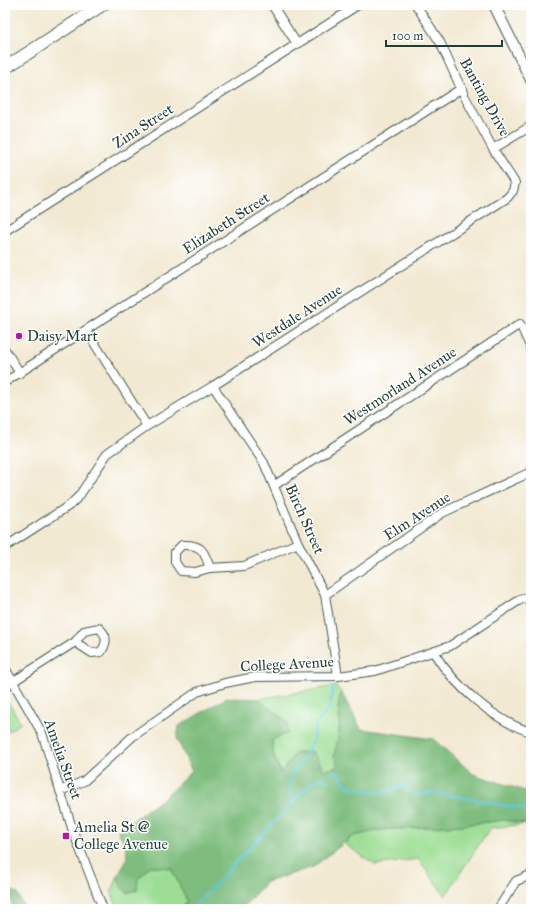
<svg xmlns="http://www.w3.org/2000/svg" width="536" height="914" font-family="'IM FELL Great Primer',serif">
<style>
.green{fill:#9dde94;stroke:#5e8e64}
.forest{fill:#7ebd7e;stroke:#4e7d59}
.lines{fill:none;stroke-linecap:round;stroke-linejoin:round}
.stream{stroke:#5fc9da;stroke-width:2.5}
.minor-casing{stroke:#3f574c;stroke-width:10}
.tertiary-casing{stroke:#3f574c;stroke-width:12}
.primary-casing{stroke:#3f574c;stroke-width:14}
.minor{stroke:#fff;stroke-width:8}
.tertiary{stroke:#fff;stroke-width:10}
.primary{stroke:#fff;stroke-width:12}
.poi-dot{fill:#b5179e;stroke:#fff;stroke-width:1.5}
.labels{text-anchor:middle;stroke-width:3;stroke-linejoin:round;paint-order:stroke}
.street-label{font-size:15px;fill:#1f3d34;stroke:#fff}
.poi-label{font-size:15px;fill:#1f3d34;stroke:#fff;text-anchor:start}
</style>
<rect width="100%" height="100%" fill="#fff"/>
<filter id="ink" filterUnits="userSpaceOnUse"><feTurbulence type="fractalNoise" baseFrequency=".025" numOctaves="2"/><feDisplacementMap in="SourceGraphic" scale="8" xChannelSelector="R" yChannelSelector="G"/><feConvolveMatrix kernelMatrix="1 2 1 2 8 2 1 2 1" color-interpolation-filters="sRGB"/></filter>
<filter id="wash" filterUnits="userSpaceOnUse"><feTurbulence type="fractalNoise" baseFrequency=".012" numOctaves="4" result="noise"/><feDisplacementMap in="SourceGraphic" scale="16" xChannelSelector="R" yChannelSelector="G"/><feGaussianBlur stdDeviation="0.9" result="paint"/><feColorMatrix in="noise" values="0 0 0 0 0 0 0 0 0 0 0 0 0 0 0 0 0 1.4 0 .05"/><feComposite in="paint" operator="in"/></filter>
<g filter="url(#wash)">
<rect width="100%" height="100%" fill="#f2e9d2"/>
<!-- green -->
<path class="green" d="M336,686L341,692L338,708L340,723L338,739L334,755L338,766L324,771L322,764L282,774L274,757L272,740L258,699Z
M5,697L21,723L5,733Z
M504,820L526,824L490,828L445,896L418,859L375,865L345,844L353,836L381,830L462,825Z
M150,866L172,868L187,901L182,909H118L111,891L113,889L118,875L121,887L138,879Z"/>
<!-- forest -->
<path class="forest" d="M341,692L361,729L433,739L473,774L531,793V824L504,820L462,825L381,830L353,836L313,867L266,882L241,909H182L187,901L171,868L150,866L138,879L137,890L127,893L121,887L118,875C131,855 129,851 118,831L165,797L192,771L177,739L179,726L226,698L258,699L287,721L288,733L272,740L274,757L281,773L296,752H313L324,771L338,766L334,755L338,739L340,723L338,708Z
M5,887L17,893L25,909H14Z"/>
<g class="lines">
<!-- stream -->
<path class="stream" d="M332,772H339L345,785C369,793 378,796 403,785C413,797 417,796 431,792L531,810
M293,803L290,790L291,775L301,762L313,741L315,725L330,708L333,687
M192,909L311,783L321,777L327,781L328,780"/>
</g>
</g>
<g filter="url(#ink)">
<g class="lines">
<defs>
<path id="minor" d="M272,5L297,44
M493,149L531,126
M5,231L358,5
M86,330L147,426
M5,350L20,373
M5,382L462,88
M213,386L264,463L298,543L325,595L338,676
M275,485L520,324L531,348
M5,547L70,505L79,496L107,454L147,426L213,386L507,198L513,191L515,183L493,149L465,97L440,42L416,5
M210,568C204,551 202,544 182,545L175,552V562L181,571L195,572L210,568L244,566L298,543
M325,595L442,513L531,472
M434,653C454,685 494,721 531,732
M5,668L42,733L73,831L103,909
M14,681L75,642L84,631L99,628C108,636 107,643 101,652L92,653L75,642
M60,791L84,781L132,737L197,692L225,683L255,677L338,676L375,671L450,646L518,601L531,595
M498,909L516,881L531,875"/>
<path id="tertiary" d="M494,5L531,80"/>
<path id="primary" d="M5,68L102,5"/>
</defs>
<!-- minor casing -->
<use href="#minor" class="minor-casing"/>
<!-- tertiary casing -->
<use href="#tertiary" class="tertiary-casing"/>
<!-- primary casing -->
<use href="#primary" class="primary-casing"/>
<!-- minor -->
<use href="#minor" class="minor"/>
<!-- tertiary -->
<use href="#tertiary" class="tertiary"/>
<!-- primary -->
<use href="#primary" class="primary"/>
</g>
</g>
<!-- markers -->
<g class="poi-dot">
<circle cx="19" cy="336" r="4"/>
<rect x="62" y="832" width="8" height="8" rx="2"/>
</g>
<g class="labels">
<!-- street labels -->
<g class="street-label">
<text transform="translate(485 97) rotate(61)" y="5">Banting Drive</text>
<text transform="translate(143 126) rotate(-33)" y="5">Zina Street</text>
<text transform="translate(226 223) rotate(-33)" y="5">Elizabeth Street</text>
<text transform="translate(297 316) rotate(-33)" y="5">Westdale Avenue</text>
<text transform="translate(400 386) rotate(-33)" y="5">Westmorland Avenue</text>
<text transform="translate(417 516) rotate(-33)" y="5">Elm Avenue</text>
<text transform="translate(305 519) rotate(66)" y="5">Birch Street</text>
<text transform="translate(287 664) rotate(-3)" y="5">College Avenue</text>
<text transform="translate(63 759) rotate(70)" y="5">Amelia Street</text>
</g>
<!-- poi labels -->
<g class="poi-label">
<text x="27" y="341">Daisy Mart</text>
<text x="74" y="832">Amelia St @<tspan x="74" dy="17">College Avenue</tspan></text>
</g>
</g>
<!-- margin -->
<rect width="536" height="914" fill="none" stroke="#fff" stroke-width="20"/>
<!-- scale -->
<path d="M386 40v6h116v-6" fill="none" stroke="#1f3d34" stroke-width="2"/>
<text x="392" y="40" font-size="12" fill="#1f3d34" stroke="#ffffff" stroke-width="3" paint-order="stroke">100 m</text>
</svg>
